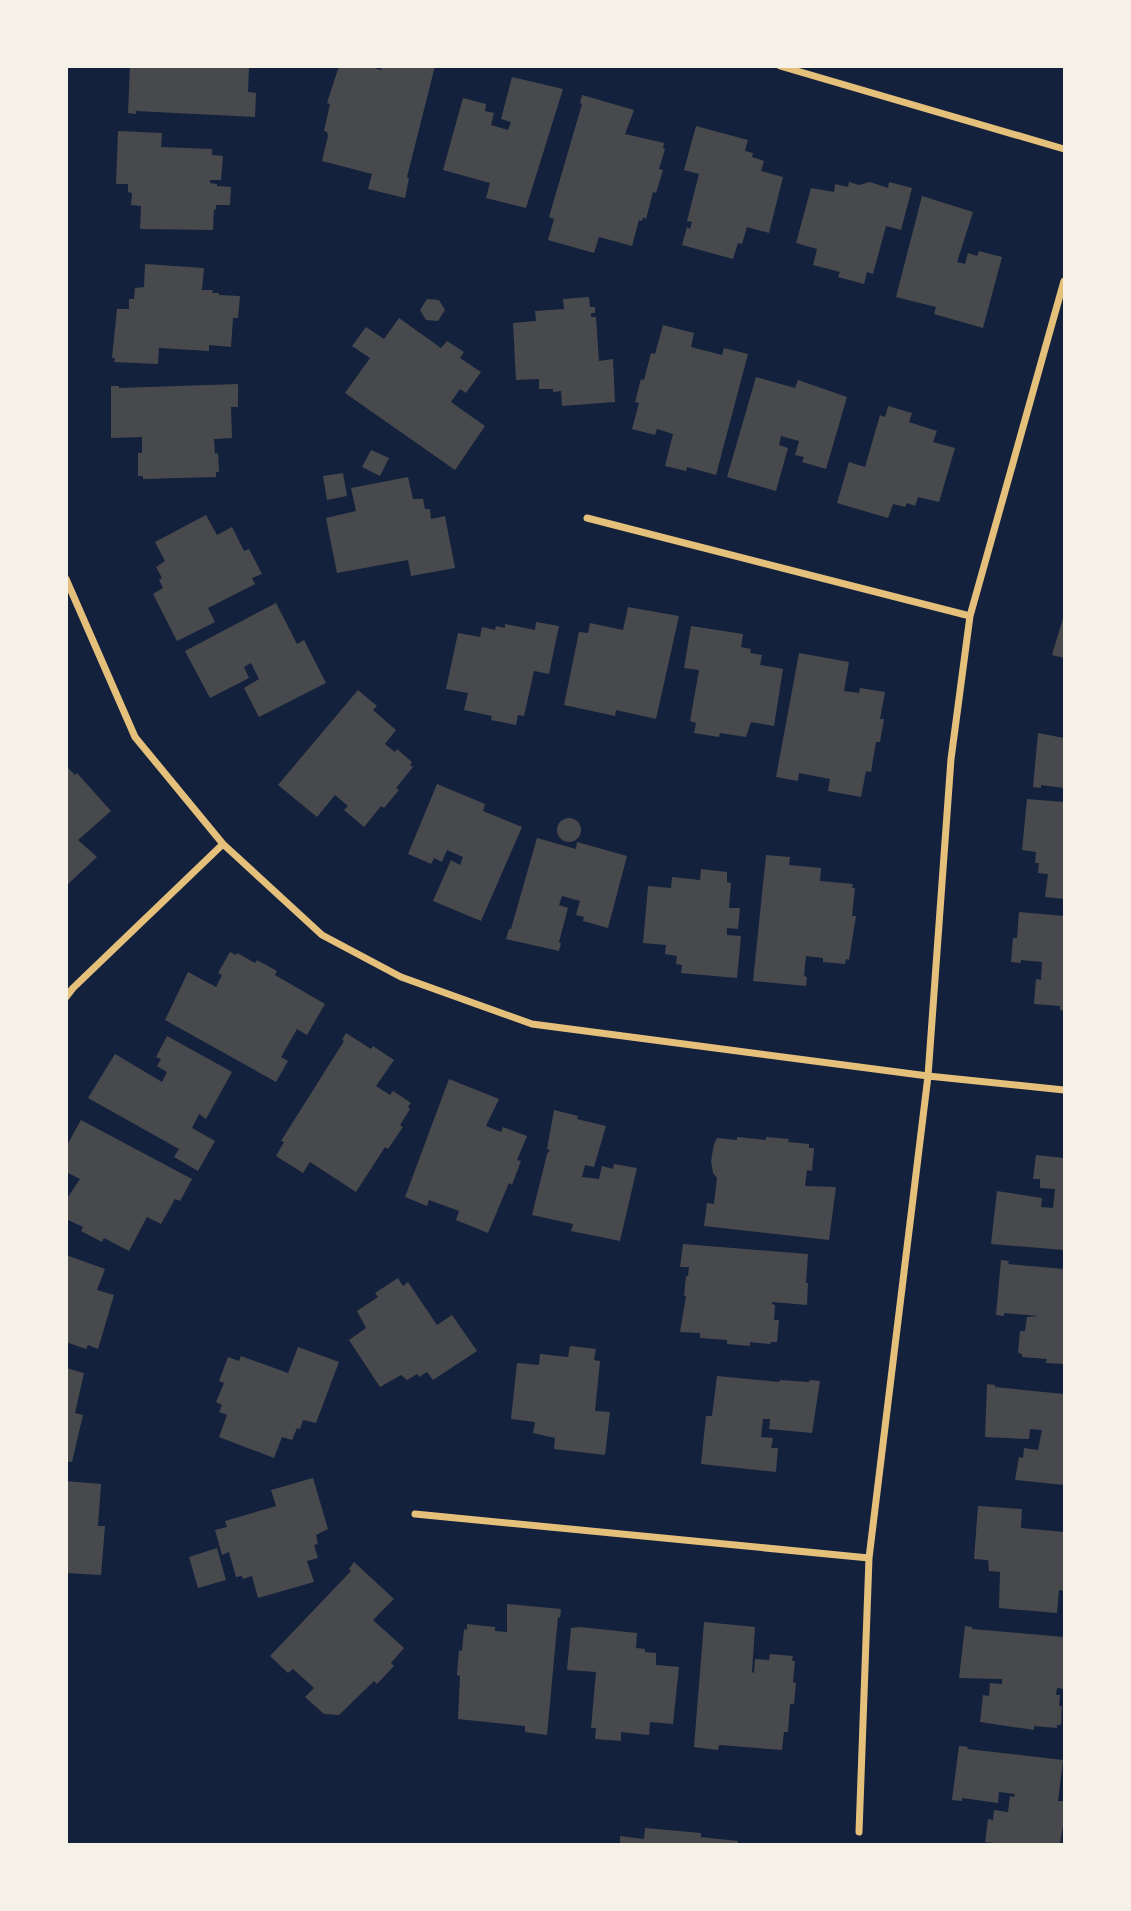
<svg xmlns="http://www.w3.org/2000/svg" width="1131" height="1911" font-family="'DM Sans',sans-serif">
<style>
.building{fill:#48494c}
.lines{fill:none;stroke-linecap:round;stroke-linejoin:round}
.minor{stroke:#e5c07b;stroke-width:7}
</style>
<rect width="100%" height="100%" fill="#14213d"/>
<!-- building -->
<path class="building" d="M130,66H249L248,92L256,93L255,117L136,111V114L128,113Z
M339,66H368L381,70L382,66H435L407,177L409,178L405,198L368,189L372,174L322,161L328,136L327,132L324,131L330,104L327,103Z
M512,77L563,89L526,208L486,198L490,183L443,170L463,98L486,104L485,111L494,113L491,125L508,130L511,122L501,119Z
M582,95L634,110L625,134L664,143L663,148L665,149L659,169L663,170L656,193L653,192L646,219L643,217L642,221L639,220L632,246L599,237L594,253L548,240L554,219L549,217L582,104L580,103Z
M696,126L748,140L745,151L753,153L752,157L764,161L761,171L783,177L769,233L747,227L742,244L738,243L733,259L682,245L687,227L690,229L692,222L687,221L699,174L684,170Z
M118,131L162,133L161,147L212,149V155L223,156L221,180H210V183L217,184V186L231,187L230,205H216V210L214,209L213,230L140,229L141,206L131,205L132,193L128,192V184H116Z
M849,182L859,185L870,182L888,188L889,182L912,188L901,230L886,226L873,274L867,272L864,284L838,277L840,272L813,265L817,249L796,243L811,188L834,192L835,184L848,187Z
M922,196L973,212L957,262L965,264L968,253L977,256L979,251L1002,257L983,328L934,314L936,307L896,297Z
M145,264L204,268L202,290H213L212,293H219V295L240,296L238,318H233L231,347L209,345V351L159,348L158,364L114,362L115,358H112L117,309H129V299H134L135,288L144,287Z
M589,297L590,307H595V313H591V317H596L599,361L613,359L615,402L562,406L561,391L553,392V389H539V379L516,380L513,323L536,321L535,311L564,309L563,299Z
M427,299L439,300L445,310L438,321L426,320L420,310Z
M399,318L441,348L447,341L464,352L460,358L481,372L466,393L460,389L451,402L485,426L455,470L345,393L370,358L352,346L366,327L384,339Z
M663,325L694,333L691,347L722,355L724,348L748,354L716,475L687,467L686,471L665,466L673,434L657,429L655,435L632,429L639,403L635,402L641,379L644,380L651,353L655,354Z
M756,377L795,388L798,380L847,397L826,469L802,462L804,457L795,455L799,441L781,436L779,445L788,448L776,491L727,477Z
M238,384V407H231L232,438L214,439L215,454L218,453L219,472H216V477L143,479V476H138V453H142V437L111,438V386H119V388Z
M888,406L912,413L909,422L937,431L933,442L955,448L939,502L918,497L915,506L907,503L905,507L893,504L888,518L837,503L849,462L865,467L880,415L885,417Z
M371,450L389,458L380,476L362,467Z
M343,473L347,496L327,500L323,476Z
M408,477L413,499H423L425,509H430L431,519L445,516L455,568L411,576L408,560L337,573L326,518L356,511L351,488Z
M206,515L217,535L232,527L244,551L249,549L262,574L252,578L255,584L208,608L215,622L177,641L153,594L163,588L159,580L162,578L156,567L165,561L155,542Z
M276,603L297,644L304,640L326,683L259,717L244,688L259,679L251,663L244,667L249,678L210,698L185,651Z
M628,607L679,616L656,719L616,710L615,716L564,705L579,632L588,633L590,623L623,630Z
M1064,615V658L1052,655Z
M536,622L559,626L549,674L534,671L524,716L518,715L516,725L491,720L492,716L464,710L468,693L446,689L458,633L480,637L482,627L495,630L496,626L505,628V624L535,630Z
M691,626L743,634L741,647L751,649L750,653L762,655L760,665L783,669L774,726L751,722L746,737L720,733L719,737L694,733L696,723L690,721L699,670L684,668Z
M799,653L849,662L844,691L859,693L860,688L885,692L880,719H884L880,742H876L871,772L866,771L861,797L828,791L830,779L799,773L798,781L776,777Z
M358,690L377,706L373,710L396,730L385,744L395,752L397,749L412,762L410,765L413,767L396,788L399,790L384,808L381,806L364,827L344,810L348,806L335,795L317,817L278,785Z
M1038,733L1064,738V788L1041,785V788L1033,787Z
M66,766L75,775L77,773L111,811L78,840L97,857L66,886Z
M437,784L485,804L483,811L522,827L481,921L433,901L451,860L460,865L463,857L447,850L442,862L434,858L431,864L408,854Z
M1027,799L1064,802V899L1045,897L1048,874L1038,873L1039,863H1035L1036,852L1022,850Z
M557 830a12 12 0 1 1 24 0a12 12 0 1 1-24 0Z
M537,838L576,849L577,842L627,856L608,928L583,921L584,917L576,915L580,901L562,896L559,905L568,908L559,942L561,943L559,951L506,939L509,929H511Z
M766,855L790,857L789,865L821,868L820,881L853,884L852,888H855L852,916H856L849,960L846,959L845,964L823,962V958L806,956L804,976L807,977L806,986L753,981Z
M701,869L727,872V882L731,883L729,908H740L738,929L727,928V935L741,936L737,978L681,973L682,965L676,964L677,956L665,954L666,945L643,943L648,886L671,888L672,877L700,880Z
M1019,912L1064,916V1011L1060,1010V1006L1034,1004L1036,979L1041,980L1042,962L1021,960V963L1011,962L1013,938H1017Z
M230,952L236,955L237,953L255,963L257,960L277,971L275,975L325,1004L307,1035L297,1029L281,1057L288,1061L276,1082L165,1020L188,972L216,987L222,975L218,973Z
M346,1033L371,1049L373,1046L394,1060L376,1086L390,1095L393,1091L411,1103L408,1107L410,1109L400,1125L403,1127L388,1149L385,1147L356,1192L310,1162L303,1173L276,1156L284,1142L281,1141L344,1041L342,1040Z
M167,1036L232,1072L206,1119L199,1114L192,1128L215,1141L198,1171L174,1157L179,1149L88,1098L115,1054L162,1082L167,1072L157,1066L161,1059L156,1057Z
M449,1079L499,1099L486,1126L501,1132L503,1127L527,1136L517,1160L521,1161L512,1185L509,1183L488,1233L456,1220L459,1211L429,1200L427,1206L405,1197Z
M554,1110L578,1116L577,1119L606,1126L594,1167L585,1165L582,1177L599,1179L602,1166L613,1169L614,1164L637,1168L620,1241L571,1231L573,1224L532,1215L547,1154L550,1150L547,1149Z
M81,1120L192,1179L180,1201L175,1199L161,1224L147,1217L129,1251L104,1238L102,1242L81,1231L83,1227L66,1219V1200L80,1179L66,1172V1147Z
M737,1137L766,1140V1137L789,1139L788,1142L809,1144V1148H814L812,1171L807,1170L805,1186L836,1187L829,1240L704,1226L707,1203L714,1204L717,1178L713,1173L711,1161L714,1144L717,1138L737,1140Z
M1036,1155L1064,1158V1250L991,1244L997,1191L1042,1198L1041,1207L1053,1208L1055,1189L1040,1188V1179H1033Z
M683,1244L808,1254L806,1283H808L807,1305L772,1302V1304L775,1305L774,1320H779L777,1342H771L770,1344L750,1342V1346L727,1344V1340L700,1338V1333L680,1332L686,1296H684L686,1276H688L689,1267H680Z
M66,1255L105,1269L97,1290L114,1295L98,1349L88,1345L86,1349L66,1342Z
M1001,1260L1009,1261L1008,1264L1064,1269V1364L1046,1363L1047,1359L1022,1357V1354L1018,1353L1020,1331H1025L1027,1317L1039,1316L1004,1313V1316L996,1315Z
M398,1278L403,1286L408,1282L437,1325L452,1315L477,1351L433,1380L427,1372L419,1377L417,1374L407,1380L401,1375L380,1387L349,1340L366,1328L357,1311L378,1297L375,1293Z
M570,1346L596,1349L594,1360L600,1361L595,1411L610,1412L605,1455L554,1449L555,1438L533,1433L535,1422L511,1419L517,1363L539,1365L540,1354L568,1357Z
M298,1347L339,1362L316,1423L303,1420L300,1429L297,1428L292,1440L282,1437L274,1458L219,1437L227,1415L219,1412L222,1405L216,1402L224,1383L219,1381L228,1357L239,1361L241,1356L288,1373Z
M66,1368L84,1373L75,1413L83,1415L72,1462L66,1461Z
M717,1376L779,1382L780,1380L809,1382L810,1380L820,1381L812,1433L769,1429L770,1419H763L761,1437L773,1438L771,1448H778L776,1472L701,1464L706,1416H712Z
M987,1384L995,1385V1387L1064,1394V1485L1015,1480L1019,1457L1023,1458L1024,1448L1038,1450L1042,1430L1030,1429L1029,1439L985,1437Z
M313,1478L328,1529L316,1535L318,1544L314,1545L318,1558L307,1561L314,1582L258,1598L252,1576L243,1579L242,1576L236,1577L229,1552L222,1555L215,1530L227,1527L225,1521L276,1506L271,1490Z
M66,1481L101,1484L98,1526H105L101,1575L66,1573Z
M978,1506L1022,1509L1021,1528L1064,1532V1591L1059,1590L1057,1613L999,1608L1000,1572L989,1571L988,1560L974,1559Z
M217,1548L226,1580L198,1588L189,1557Z
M354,1562L394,1599L373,1620L404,1648L391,1663L394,1666L377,1684L374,1681L339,1715L324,1714L305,1697L314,1688L293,1669L288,1673L270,1656L351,1571L349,1569Z
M507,1604L561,1609L560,1618L558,1617L547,1735L525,1732V1726L458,1719L460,1676L457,1675L459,1650L462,1651L464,1629L467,1630V1624L495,1627V1631L507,1632Z
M704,1622L755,1627L752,1672L754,1673L755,1659L769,1660L770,1654L793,1656L792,1661H795L793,1682L796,1683L794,1704H790L788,1732H784L782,1750L719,1745L718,1750L694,1747Z
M965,1626L972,1627V1629L1064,1637V1689L1057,1688L1056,1695H1060L1059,1706H1062L1061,1725H1057V1728L1034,1726V1730L980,1722L983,1695L989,1696L990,1683L1002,1684V1679L959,1678Z
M580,1627L637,1633L636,1648L645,1649V1652L656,1653V1665L679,1667L673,1724L650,1722L649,1735L621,1732V1741L595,1739L596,1728H591L596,1672L567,1670L571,1628Z
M959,1746L968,1747L967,1749L1063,1760L1058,1801H1064V1820L1060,1844H1006L985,1842L988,1819L993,1820L994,1810L1008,1812L1010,1796L1014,1797L1015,1794L999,1792L998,1803L962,1798V1801L952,1800Z
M645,1828L701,1833V1837L738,1841V1844H620V1836L644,1839Z"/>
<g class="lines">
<!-- minor -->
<path class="minor" d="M780,66L1064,149
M587,518L970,616
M66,579L135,737L223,844L322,935L401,977L532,1024L928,1076L1064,1090
M66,997L73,988L223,844
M415,1514L869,1558
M859,1832L869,1558L928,1076L951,759L970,616L1064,281"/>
</g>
<!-- border -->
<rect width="1131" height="1911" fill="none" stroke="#f6f1e7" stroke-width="136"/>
</svg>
